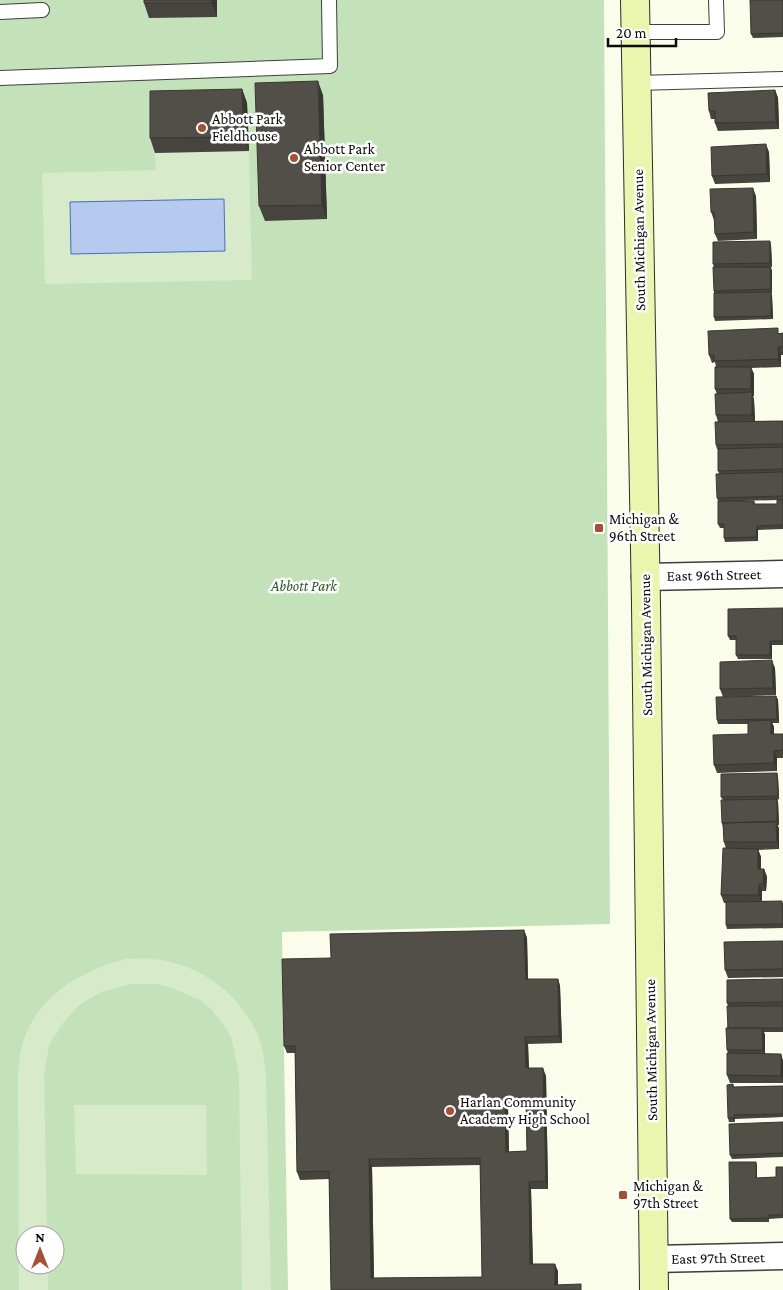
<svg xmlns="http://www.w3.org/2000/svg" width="783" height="1290" font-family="'Crimson Pro',serif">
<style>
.green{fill:#c4e2b9;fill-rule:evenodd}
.pitch{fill:#d7ebca}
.water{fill:#b5caee;stroke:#456ebc}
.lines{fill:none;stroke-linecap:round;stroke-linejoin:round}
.lane-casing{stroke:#3e3e3e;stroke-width:16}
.street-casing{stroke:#3e3e3e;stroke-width:29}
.secondary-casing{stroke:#2d2d2d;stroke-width:30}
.lane{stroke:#fff;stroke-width:14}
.street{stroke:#fff;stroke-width:26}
.secondary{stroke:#eaf5ad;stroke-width:28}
.wall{fill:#47433e;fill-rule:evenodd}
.shaded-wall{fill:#393732}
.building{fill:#524e48;stroke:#393732;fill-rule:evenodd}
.poi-dot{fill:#a94d34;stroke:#fff;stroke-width:2}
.labels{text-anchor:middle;stroke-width:5;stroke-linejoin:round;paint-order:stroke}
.poi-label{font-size:15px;fill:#0b0b0b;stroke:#fff;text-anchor:start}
.street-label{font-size:15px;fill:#0b0b0b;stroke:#fff}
.park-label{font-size:15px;font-style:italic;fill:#245a26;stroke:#fff}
</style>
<rect width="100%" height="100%" fill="#fbfdeb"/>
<!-- green -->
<path class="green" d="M0,0H604L610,924L282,932L288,1290H0ZM25,1235H55V1265H25Z"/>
<!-- pitch -->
<path class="pitch" d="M249,151L252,280L45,284L42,173L156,170L155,153Z
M126,959C135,959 144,958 153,959C202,964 245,997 261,1044C264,1055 265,1066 266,1078L271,1290H242L239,1076L234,1050L231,1037L225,1027L211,1009L200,1000L170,987L157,984H130L101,992L79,1005L62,1024L49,1045L44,1075L47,1235H25V1265H48V1290H19L18,1076C19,1062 20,1048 26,1034C42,993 85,969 126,959Z
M74,1105H206L207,1175L76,1174Z"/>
<!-- water -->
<path class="water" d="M224,199L225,251L71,254L70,202Z"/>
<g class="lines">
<defs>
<path id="lane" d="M0,12L42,10
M636,32H717L716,0
M0,78L330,66L329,0
M637,83L783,79"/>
<path id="street" d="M645,577L783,574
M654,1259L783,1256"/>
<path id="secondary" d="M635,0L646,604L654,1290"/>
</defs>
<!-- lane casing -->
<use href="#lane" class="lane-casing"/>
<!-- street casing -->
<use href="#street" class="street-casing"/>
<!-- secondary casing -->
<use href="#secondary" class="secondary-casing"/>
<!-- lane -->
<use href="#lane" class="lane"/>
<!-- street -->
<use href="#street" class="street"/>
<!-- secondary -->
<use href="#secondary" class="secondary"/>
</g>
<!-- wall -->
<path class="wall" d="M144,0H217V17L149,18L144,3Z
M783,0V37L753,38L751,34Z
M242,89L247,103L249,151L155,153L150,138Z
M775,90L778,98L779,129L718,131L715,123V119H711L709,111Z
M323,95L327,219L265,221L259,206Z
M769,152L770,182L715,184L712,176Z
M756,196L757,239L718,241L715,234L714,220L711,212Z
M771,245L772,267H771L772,271V293H771L772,296L773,319L715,321L714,317V267L713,264Z
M780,333H783V355H781V367L751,368L754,374V396H753L754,400L755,421H783V529L758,530V541L725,542L724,538V528H720L718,524V501L717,498L719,473L718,471L733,449H717L716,445L718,422L716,415L717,394L715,389L716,367L715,362L712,363L709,355ZM777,500V504H755L754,501H741Z
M783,608V645H772V659H738L736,655V640H730L728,636Z
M775,668L776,695L723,697L720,689Z
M776,696L778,700L779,723H772L774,727V734H783V758H777V771L717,773L714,765L748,734V724H718L717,720Z
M777,773L778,777L779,799L777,800L778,802L779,825H778L779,829V849L758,850L761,857V869H764L767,877L766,891H762V901L783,903V928L727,929L726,925V903H724L721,895L726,849L724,842L723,827L722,823L723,800L721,797Z
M524,930L527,938L528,979H558L560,986L562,1043L528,1044L529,1068L546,1076L548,1189H531L533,1264L558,1271V1285L331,1290L329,1179L300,1180L297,1172L295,1053H287L284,1046L331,958ZM508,1106H526L527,1151L509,1152ZM480,1165L482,1277L374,1278L372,1167Z
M783,941V977L728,978L725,970Z
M783,979V1032H764L765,1035V1054H781L783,1061V1083H730L727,1075L728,1053L727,1050L728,1006L727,1003Z
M733,1084L734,1087L783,1086V1117L735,1119V1122H729L728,1118Z
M783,1122V1157L732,1159L730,1155Z
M757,1165V1178L776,1177L783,1167V1218L769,1219V1222H732L730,1219Z"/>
<!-- shaded-wall -->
<path class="shaded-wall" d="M212,0H217V17L212,3Z
M318,81L323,95L327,219L322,205Z
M242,89L247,103L249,151L244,137Z
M775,90L778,98L779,129L776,122Z
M766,144L769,152L770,182L767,174Z
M753,188L756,196L757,239L754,232Z
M770,241L771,245L772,267L770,263Z
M770,267L772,271V293L771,289Z
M771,292L772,296L773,319L771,316Z
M778,347L781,355V367L779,359Z
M751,367L754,374V396L751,389Z
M752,392L754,400L755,422L752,415Z
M757,526L758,530V541L756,537Z
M770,641L772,645V659L770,655Z
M772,660L775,668L776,695L773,688Z
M776,696L778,700L779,723L777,719Z
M771,720L774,727V742L771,734Z
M774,751L777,758V771L774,763Z
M777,773L778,777L779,799L778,796Z
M777,799L778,802L779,825L777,821Z
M776,822L779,829V849L777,842Z
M758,849L761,857V876L758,869Z
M764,869L767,877L766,891L763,884Z
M759,884L762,891L761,902L759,895Z
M524,930L527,938L528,987L526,979Z
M558,979L560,986L562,1043L559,1036Z
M762,1028L765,1035V1057L763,1050Z
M525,1037L528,1044L529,1076L526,1068Z
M781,1054L783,1061V1082L781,1076Z
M543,1068L546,1076L548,1189L546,1181Z
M505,1098L508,1106L509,1160L506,1152Z
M369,1159L372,1167L374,1286L371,1278Z
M756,1162L757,1165V1182L756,1178Z
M529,1182L531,1189L533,1272L530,1264Z
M555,1264L558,1271V1290L555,1285Z"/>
<!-- building -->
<path class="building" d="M144,0H212V3H144Z
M750,0H783V33L751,34Z
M318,81L322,205L259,206L255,83Z
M242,89L244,137L150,138V91Z
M775,90L776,122L715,123V111H709L708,93Z
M766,144L767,174L712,176L711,147Z
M753,188L754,232L715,234L714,212H711L710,189Z
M770,241V263L713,264V242Z
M713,267H770L771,289L714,291Z
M771,292V316L714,317V293Z
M778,328V334L783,333V347H778L779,359L714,361V355H709L708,331Z
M715,367H751V389H715Z
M752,392V415H716L715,394Z
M783,421V444L716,445L715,422Z
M783,447V469L718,471V449Z
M783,472V496L717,498L716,474Z
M777,500H783V525L757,526L756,537L724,538V524H718V501H754V504H777Z
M783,608V641H770V655H736V636H728V609Z
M772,660L773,688L720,689V662Z
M776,696L777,719L717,720L716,697Z
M771,720V734H783V750L774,751V763L714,765L713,735L748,734V721Z
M777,773L778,796L721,797V774Z
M777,799V821L722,823L721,800Z
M776,822L777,842H724L723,823Z
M723,848L758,849V869H764L763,884H759V895H721Z
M782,901L783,924L726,925V902Z
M524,930L526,979H558L559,1036L525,1037L526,1068H543L546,1181L529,1182L530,1264H555V1285L581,1284V1290H331L329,1171L297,1172L295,1046H284L282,959L331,958L330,934ZM505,1098H526L527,1151L506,1152ZM480,1158L482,1277L371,1278L369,1159Z
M783,941V969L725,970L724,942Z
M783,979V1002L727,1003V980Z
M727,1006H783V1028H728Z
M726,1028H762L763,1050H727Z
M727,1053L781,1054V1076L727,1075Z
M733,1084V1087L783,1086V1114L734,1115V1118H728L727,1085Z
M783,1122V1153L730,1155L729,1124Z
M729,1162H756V1178L776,1177V1167H783V1215H768V1218L730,1219Z"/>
<!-- markers -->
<g class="poi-dot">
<circle cx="202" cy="128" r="5"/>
<circle cx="294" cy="158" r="5"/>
<rect x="594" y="523" width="10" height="10" rx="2.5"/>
<circle cx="450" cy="1111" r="5"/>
<rect x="618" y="1190" width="10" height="10" rx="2.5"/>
</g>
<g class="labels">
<!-- poi labels -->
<g class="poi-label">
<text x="212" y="124">Abbott Park<tspan x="212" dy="17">Fieldhouse</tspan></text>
<text x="304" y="154">Abbott Park<tspan x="304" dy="17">Senior Center</tspan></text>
<text x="609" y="524">Michigan &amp;<tspan x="609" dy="17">96th Street</tspan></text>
<text x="460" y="1107">Harlan Community<tspan x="460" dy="17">Academy High School</tspan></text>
<text x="633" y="1191">Michigan &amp;<tspan x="633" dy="17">97th Street</tspan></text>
</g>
<!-- street labels -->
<g class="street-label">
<text transform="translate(639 240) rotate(-91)" y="5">South Michigan Avenue</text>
<text transform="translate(714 575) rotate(-1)" y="5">East 96th Street</text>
<text transform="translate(646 645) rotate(-91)" y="5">South Michigan Avenue</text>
<text transform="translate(651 1050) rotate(-91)" y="5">South Michigan Avenue</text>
<text transform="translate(718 1258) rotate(-1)" y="5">East 97th Street</text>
</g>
<!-- park labels -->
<g class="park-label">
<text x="304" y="591">Abbott Park</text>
</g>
</g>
<!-- north arrow -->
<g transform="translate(40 1250)"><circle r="24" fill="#ffffff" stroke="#9d9d9d"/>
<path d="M0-4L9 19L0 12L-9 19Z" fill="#a94d34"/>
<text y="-8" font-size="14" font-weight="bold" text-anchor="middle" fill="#0b0b0b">N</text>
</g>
<!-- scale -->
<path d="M608 38v8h68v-8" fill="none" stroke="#0b0b0b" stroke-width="2.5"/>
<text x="616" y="38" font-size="15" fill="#0b0b0b" stroke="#ffffff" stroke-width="4" paint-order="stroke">20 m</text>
</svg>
